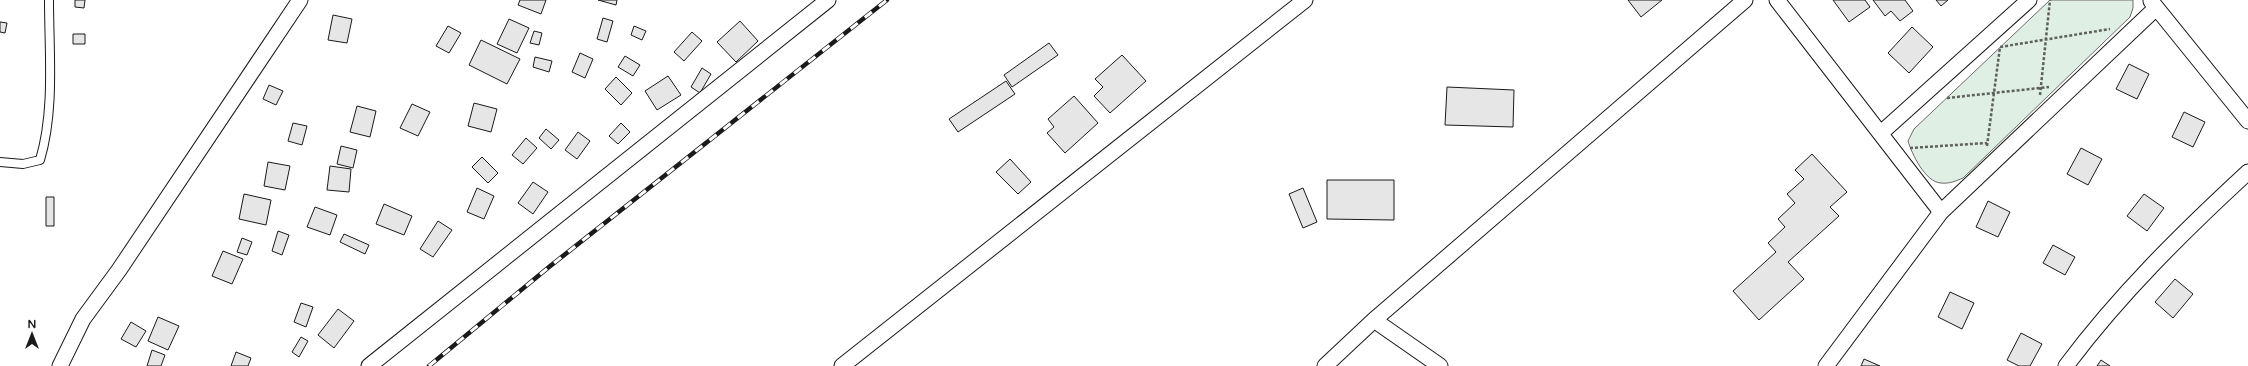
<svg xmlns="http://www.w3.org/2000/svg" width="2248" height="366" font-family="'Varela Round',sans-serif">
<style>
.green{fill:#e0efe3;stroke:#6a6a6a}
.building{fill:#e6e6e6;stroke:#1a1a1a}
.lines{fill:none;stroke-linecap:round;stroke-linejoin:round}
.lane-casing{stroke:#1a1a1a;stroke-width:10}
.street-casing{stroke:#1a1a1a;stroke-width:17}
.path{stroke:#5f5f5f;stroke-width:2.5;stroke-dasharray:3 2;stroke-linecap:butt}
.lane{stroke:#fff;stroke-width:8}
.street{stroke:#fff;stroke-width:15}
.rail-casing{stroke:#1a1a1a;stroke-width:4.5}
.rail{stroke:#fff;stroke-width:3;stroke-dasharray:9;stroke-linecap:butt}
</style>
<rect width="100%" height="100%" fill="#fff"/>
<!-- green -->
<path class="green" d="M2050,0H2133V8L2130,17L1963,178C1956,181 1949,184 1941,183C1925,182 1912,154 1908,141L1914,129Z"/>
<!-- building -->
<path class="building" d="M75,0H85L84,8L75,7Z
M520,0H546L541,14L518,5Z
M598,0H617L616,5Z
M1628,0H1662L1641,17Z
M1833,0H1865L1870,7L1849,22Z
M1873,0H1905L1913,11L1900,21L1891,11L1885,16Z
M1936,0H1948L1941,6Z
M333,15L352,19L347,43L328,40Z
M603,18L613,21L607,42L597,39Z
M509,19L529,28L517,53L497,44Z
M740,21L758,41L736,62L717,42Z
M0,22L7,23L5,33L0,32Z
M448,26L461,33L449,53L436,46Z
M634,26L646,31L642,40L631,35Z
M1912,27L1933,47L1909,73L1888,53Z
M534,31L542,33L539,45L530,43Z
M692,32L702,41L684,61L674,52Z
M73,34H85V44H73Z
M481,40L520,59L507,84L469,65Z
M1049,43L1058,55L1012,87L1004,75Z
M580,53L593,59L585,78L572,72Z
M1122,55L1146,81L1110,113L1094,96L1103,87L1095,79Z
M625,56L640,65L633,76L618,67Z
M535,57L552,61L549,72L533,67Z
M2129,64L2149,74L2137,99L2116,89Z
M702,68L711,74L700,93L691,87Z
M668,76L681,95L657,110L645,91Z
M616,77L632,93L621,105L605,89Z
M1006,81L1015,94L958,132L949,119Z
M269,85L283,91L276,105L263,99Z
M1447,87L1514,90L1513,127L1445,125Z
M1074,96L1098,123L1065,153L1047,133L1054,127L1048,119Z
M474,103L497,109L491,132L468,126Z
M412,104L430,112L418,136L400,128Z
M357,106L376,111L370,137L350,132Z
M2184,112L2205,122L2193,147L2172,137Z
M293,123L307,126L302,145L288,141Z
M621,123L630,132L618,144L609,136Z
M546,129L559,140L551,149L539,138Z
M578,132L590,141L577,159L565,150Z
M526,138L537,148L523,164L512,155Z
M341,146L357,150L353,168L337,164Z
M2081,148L2102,159L2088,185L2067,174Z
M1812,154L1847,192L1830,207L1839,216L1788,262L1804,279L1759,320L1733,291L1776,252L1768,243L1785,227L1778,219L1795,203L1787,194L1804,179L1795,170Z
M482,157L498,173L488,183L472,167Z
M1010,159L1031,182L1018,194L996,172Z
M268,162L290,166L285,190L264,186Z
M330,166L351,169L349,192L327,190Z
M1327,180H1394V220L1327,219Z
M533,182L548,192L533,214L518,203Z
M477,188L494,196L484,219L467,212Z
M1303,188L1317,222L1303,228L1289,194Z
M244,194L271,200L266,225L239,219Z
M2144,194L2164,208L2147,231L2127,216Z
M46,197H54V226H46Z
M1988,201L2010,212L1998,237L1976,227Z
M384,204L412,216L404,235L376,224Z
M315,207L337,215L330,235L307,227Z
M438,221L452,230L433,257L420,249Z
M278,231L289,235L282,255L272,251Z
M344,234L369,245L365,254L340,242Z
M242,238L252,242L247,255L237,252Z
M2053,245L2075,257L2065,275L2043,263Z
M223,251L243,259L232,284L212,276Z
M2175,279L2193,294L2173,318L2155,302Z
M1950,292L1974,303L1962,329L1938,317Z
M301,303L313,307L306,327L294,322Z
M338,309L354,321L334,348L318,335Z
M158,317L179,326L168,350L148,341Z
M131,322L146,331L136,347L121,339Z
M2021,333L2042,344L2030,366H2019L2007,360Z
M301,337L308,341L299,357L292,352Z
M152,350L165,355L161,366H147Z
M236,352L251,358L248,366H231Z
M1864,359L1880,366H1861Z
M2101,360L2110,366H2097Z"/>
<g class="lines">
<defs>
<path id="lane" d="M0,162L23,164L40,160C55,110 49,53 49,0"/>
<path id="street" d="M1777,0L1941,212
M2151,1L2248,121
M1881,133L2029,0
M1374,320L1440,366
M60,366L83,319L119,270L300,0
M369,366L828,0
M842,366L1305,0
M1325,366L1374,320L1745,0
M1826,366L1941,212L2156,8
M2066,366C2119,295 2183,232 2248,172"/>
</defs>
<!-- lane casing -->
<use href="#lane" class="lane-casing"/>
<!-- street casing -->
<use href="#street" class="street-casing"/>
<!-- path -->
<path class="path" d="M2040,95L2050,0
M1947,98L2049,87
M1987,146L2000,47L2110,29
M1910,148L1987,143"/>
<!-- lane -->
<use href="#lane" class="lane"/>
<!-- street -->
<use href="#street" class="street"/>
<defs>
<path id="rail" d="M429,366L549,267L887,0"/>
</defs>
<!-- rail casing -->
<use href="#rail" class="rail-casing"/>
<!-- rail -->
<use href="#rail" class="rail"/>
</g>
<!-- north arrow -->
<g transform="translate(32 334)" stroke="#ffffff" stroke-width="3" paint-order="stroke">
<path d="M0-3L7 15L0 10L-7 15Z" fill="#1a1a1a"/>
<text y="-6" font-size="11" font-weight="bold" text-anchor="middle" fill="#1a1a1a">N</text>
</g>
</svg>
